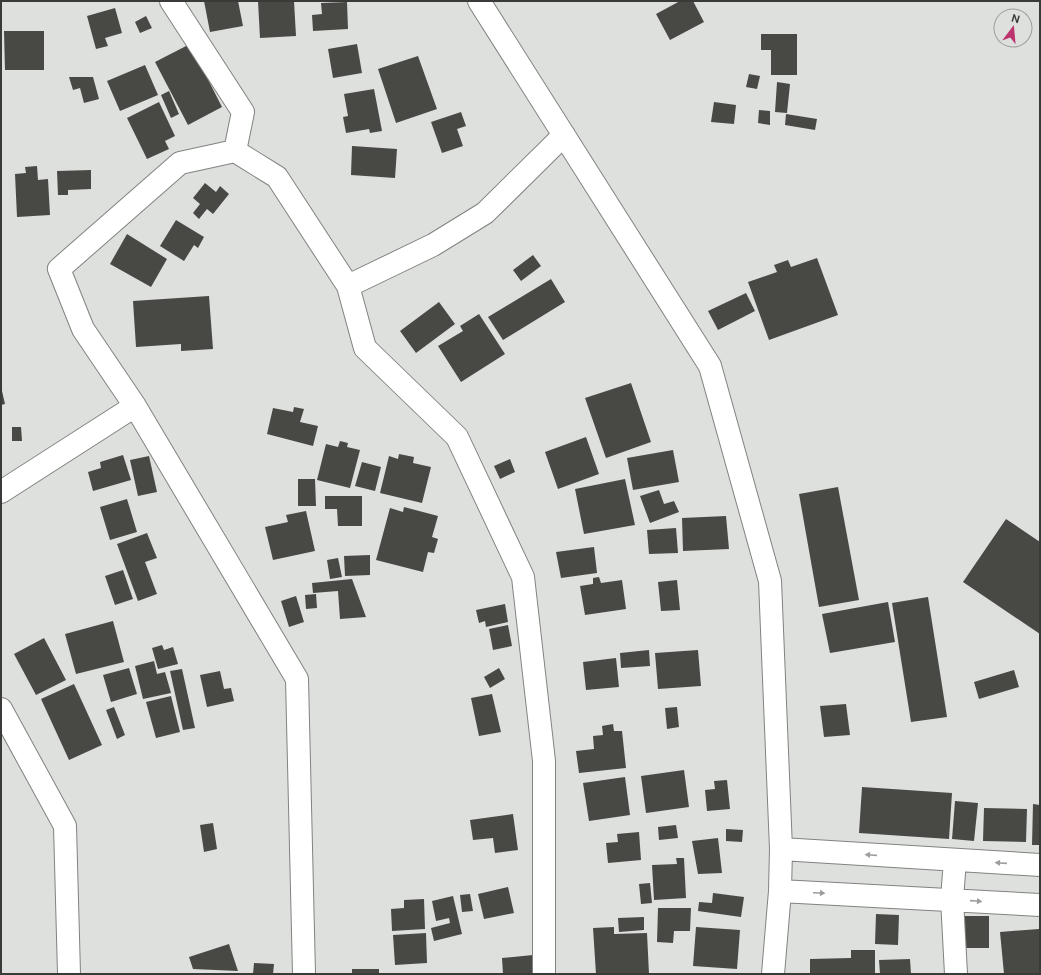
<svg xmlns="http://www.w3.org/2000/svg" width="1041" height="975" font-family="'DM Sans',sans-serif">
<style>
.building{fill:#484945}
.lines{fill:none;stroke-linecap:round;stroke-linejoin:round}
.minor-casing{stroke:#80837f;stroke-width:24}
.minor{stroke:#fff;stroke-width:22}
.oneway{fill:#9c9d9c}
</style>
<rect width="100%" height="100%" fill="#dde0dd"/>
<!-- building -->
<path class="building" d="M204,1H238L243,26L210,32Z
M258,1H294L296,36L260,38Z
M680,1H693L704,22L670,40L656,14Z
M347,2L348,29L313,31L312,15L322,14L321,3Z
M115,8L122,33L105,38L108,46L96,49L87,16Z
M146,16L152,28L140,33L135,22Z
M4,31H44V70H5Z
M761,34H797V75H771V50H761Z
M190,44L222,107L188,125L155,62Z
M357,44L362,73L333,78L328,49Z
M418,56L437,109L396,123L378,69Z
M145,65L158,95L120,111L107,81Z
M749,74L760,76L757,89L746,87Z
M69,77H93L99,99L84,103L80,88L73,90Z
M777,82L790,84L787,113L775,112Z
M374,89L382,131L370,133L369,129L346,133L343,117L348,116L344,94Z
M169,91L179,114L171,118L161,95Z
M159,102L175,136L165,141L169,149L147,159L127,118Z
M714,102L736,105L734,124L711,122Z
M759,110L770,111V125L758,123Z
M461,112L466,126L457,129L463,146L442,153L431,122Z
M786,114L817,119L815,130L785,125Z
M352,146L397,149L395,178L351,175Z
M37,166L38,180L48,179L50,215L17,217L15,174L26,173L25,167Z
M91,170V189L68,190V195H58L57,171Z
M205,183L216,192L220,186L229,194L213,214L207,209L199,219L193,213L200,204L193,198Z
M176,220L204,237L198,248L194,245L184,261L160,246Z
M127,234L167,259L151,287L110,264Z
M533,255L541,266L521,281L513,270Z
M817,258L838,315L769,340L748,282L777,272L774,265L788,260L791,267Z
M551,279L565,302L503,340L488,317Z
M746,293L755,311L718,330L708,311Z
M209,296L213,349L181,351V344L136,347L133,301Z
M439,302L455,324L416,353L400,331Z
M479,314L505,354L461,382L438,346L463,331L460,326Z
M631,383L651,442L606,458L585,398Z
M2,391L5,404L1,405V392Z
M294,407L304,409L300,422L318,426L313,446L267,434L273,408L293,412Z
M12,427H21L22,441H12Z
M586,437L599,474L558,489L545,452Z
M340,441L348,443L347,447L360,450L350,488L317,480L326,444L338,447Z
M673,450L679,482L633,490L627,458Z
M399,454L414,457L413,463L431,467L422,503L380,493L389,456L398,459Z
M123,455L131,480L93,491L88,472L101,468L100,462Z
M149,456L157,492L138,496L130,460Z
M510,459L515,472L500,479L494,466Z
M362,462L381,467L375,491L355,486Z
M298,479H315L316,506H298Z
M625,479L635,525L584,534L575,489Z
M838,487L859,600L819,607L799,494Z
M659,490L664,504L674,501L679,512L650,523L640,496Z
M325,496H362V526H338L337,509H325Z
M127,499L137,532L110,540L100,507Z
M404,507L438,516L432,537L438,539L434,553L428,552L423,572L376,560L390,508L403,512Z
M306,511L315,551L273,560L265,527L288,522L286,515Z
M726,516L729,549L683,551L682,518Z
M1006,519L1040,542V634L963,582Z
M676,528L678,553L649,554L647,530Z
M147,533L157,558L145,562L157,594L138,601L117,544Z
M594,547L597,573L561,578L556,552Z
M370,555V575L345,576L344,556Z
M338,558L342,577L330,579L327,560Z
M123,570L133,599L115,605L105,576Z
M599,577L601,583L622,580L626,609L585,615L580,586L593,584V578Z
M352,579L366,617L340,619L338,591L313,593L312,583Z
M677,580L680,610L661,611L658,582Z
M316,594L317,608L306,609L305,595Z
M296,596L304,622L289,627L281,601Z
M928,597L947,717L911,722L892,603Z
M888,602L895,642L830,653L822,614Z
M505,604L508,622L486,627L485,621L479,623L476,610Z
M113,621L124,662L76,674L65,634Z
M508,625L512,646L493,650L489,629Z
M44,638L66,680L36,695L14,654Z
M162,645L164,650L173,647L178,664L158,669L152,648Z
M649,650L650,666L621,668L620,653Z
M698,650L701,686L658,689L655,653Z
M616,658L619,687L586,690L583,662Z
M154,661L157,674L165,672L171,693L143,699L135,666Z
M129,668L137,694L111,702L103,675Z
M499,668L505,679L490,688L484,677Z
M182,669L195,728L183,730L170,671Z
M1014,670L1019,687L979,699L974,682Z
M220,671L224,689L231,688L234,701L207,707L200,675Z
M74,684L102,745L69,760L41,699Z
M492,694L501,732L479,736L471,698Z
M171,696L180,732L156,738L146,702Z
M846,704L850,735L824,737L820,706Z
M114,707L125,735L117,739L106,710Z
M677,707L679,727L667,729L665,708Z
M613,724L614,731H622L626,768L579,773L576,751L594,749L593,736L603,735L602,726Z
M684,770L689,807L646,813L641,776Z
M625,777L630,815L589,821L583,783Z
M727,780L730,809L707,811L705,790L715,789L714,781Z
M862,787L952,793L949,839L859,833Z
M955,801L978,803L974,841L952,839Z
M1033,804L1040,805V845H1032Z
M984,808L1027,809L1026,842L983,841Z
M513,814L518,850L495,853L493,838L473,840L470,820Z
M213,823L217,849L204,852L200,825Z
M676,825L678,838L659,840L658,827Z
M726,829L743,830L742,842L726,841Z
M639,832L641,860L608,863L606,843L618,842L617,834Z
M718,838L722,873L698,874L692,841Z
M676,858H684L686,898L654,900L652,865L677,864Z
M650,883L652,903L641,904L639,884Z
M508,887L514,913L484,919L478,894Z
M713,893L744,897L741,917L698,911L699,902L712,903Z
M470,894L473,911L462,912L460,895Z
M453,896L462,934L434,941L431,928L450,923L449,918L436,921L432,901Z
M424,899L425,929L392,931L391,909L404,908V900Z
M658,908H691L690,931H674L673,943L657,942Z
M876,914L899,915L898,945L875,944Z
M963,916H989V948H964Z
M644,917V930L619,932L618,918Z
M614,927V934L647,933L649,974H596L593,928Z
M696,927L740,930L737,969L693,966Z
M1039,929L1040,974H1004L1000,932Z
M426,933L427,963L395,965L393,935Z
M229,944L238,971L193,969L189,957Z
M851,950H875V974H810V959L851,958Z
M533,955L535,974H503L502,958Z
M910,959L911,974H880L879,960Z
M254,963L274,964L273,974H253Z
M352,969H379V974H352Z"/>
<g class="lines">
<defs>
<path id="minor" d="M171,1L243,112L235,151
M479,1L710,366L770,581L781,849L780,891L773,974
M348,286L433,245L485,213L564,135
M1,492L135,406
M1,709L65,826L69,974
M781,849L1040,865
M955,860L952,899L956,974
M780,891L1040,905
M304,974L297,679L135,406L83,329L59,269L180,163L235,151L277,177L348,286L365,348L457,437L523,577L544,761V974"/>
</defs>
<!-- minor casing -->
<use href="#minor" class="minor-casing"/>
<!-- minor -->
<use href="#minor" class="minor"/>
</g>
<!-- one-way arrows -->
<defs><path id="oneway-solid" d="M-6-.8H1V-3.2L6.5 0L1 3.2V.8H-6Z"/></defs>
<g class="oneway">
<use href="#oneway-solid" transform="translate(871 855) rotate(-176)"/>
<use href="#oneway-solid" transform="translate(1001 863) rotate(-176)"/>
<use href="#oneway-solid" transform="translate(819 893) rotate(3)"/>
<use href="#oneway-solid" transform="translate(976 901) rotate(4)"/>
</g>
<!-- border -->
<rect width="1041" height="975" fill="none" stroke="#393b39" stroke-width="4"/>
<!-- north arrow -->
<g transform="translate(1013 28) rotate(16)"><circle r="19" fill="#dde0dd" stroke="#9b9e9b"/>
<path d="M0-3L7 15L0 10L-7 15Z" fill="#bd336e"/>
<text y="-6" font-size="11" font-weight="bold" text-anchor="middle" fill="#393b39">N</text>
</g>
</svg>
